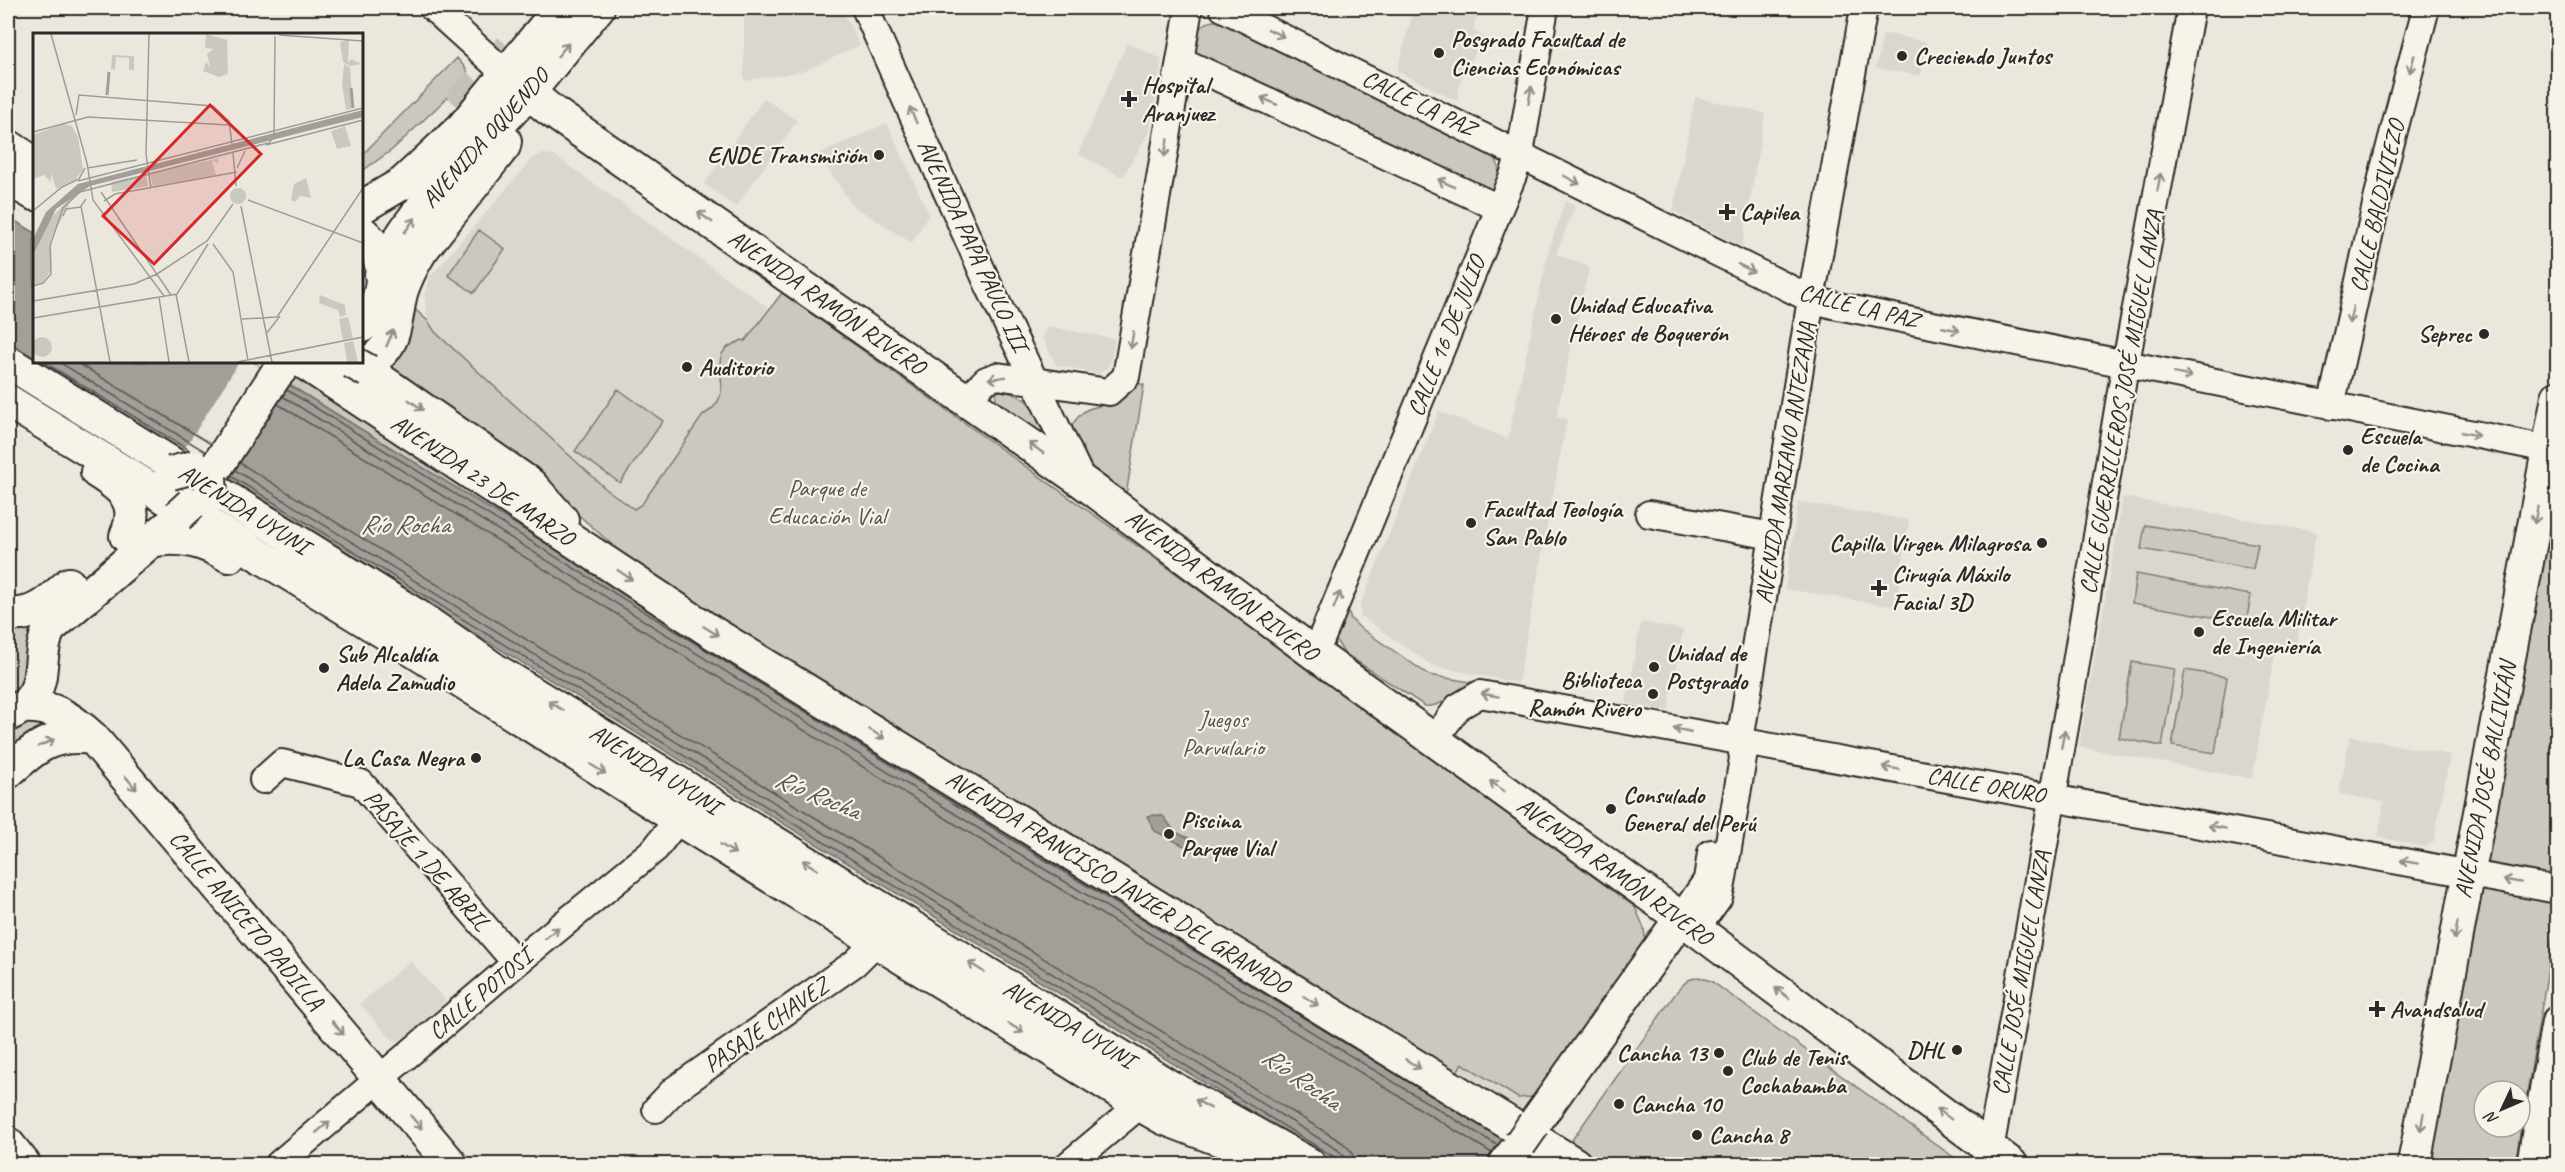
<svg xmlns="http://www.w3.org/2000/svg" width="2565" height="1172" font-family="Caveat,sans-serif">
<style>
.built{fill:#dbd7ce}
.green{fill:#cbc8bf;stroke:#7b7a75;stroke-width:1.5;fill-rule:evenodd}
.water{fill:#a29f98;stroke:#72716c;stroke-width:1.5}
.pier{fill:#ebe7dd}
.lines{fill:none;stroke-linecap:round;stroke-linejoin:round}
.shore{stroke:#5b5957;stroke-width:1.5}
.major-tunnel{stroke:#c5c1b9;stroke-width:32;stroke-dasharray:32 16;stroke-linecap:butt}
.minor-casing{stroke:#2b2b2b;stroke-width:30}
.major-casing{stroke:#2b2b2b;stroke-width:36}
.minor{stroke:#f7f3e8;stroke-width:26}
.major{stroke:#f7f3e8;stroke-width:32}
.major-bridge-casing{stroke:#2b2b2b;stroke-width:36;stroke-linecap:butt}
.major-bridge{stroke:#f7f3e8;stroke-width:32}
.oneway{stroke:#918f8a}
.poi-dot{fill:#2b2b2b;stroke:#f7f3e8;stroke-width:2}
.labels{text-anchor:middle;stroke-width:4.5;stroke-linejoin:round;paint-order:stroke}
.poi-label{font-size:24px;font-weight:bold;fill:#2b2b2b;stroke:#f7f3e8;text-anchor:start}
.street-label{font-size:24px;fill:#2b2b2b;stroke:#f7f3e8}
.park-label{font-size:24px;fill:#535250;stroke:#f7f3e8}
.water-label{font-size:26px;font-style:italic;fill:#555451;stroke:#f7f3e8}
.inset-river{fill:none;stroke:#a29f98;stroke-width:3}
.inset-road{fill:none;stroke:#9e9c96;stroke-width:1.5}
.view{fill:#d62828;fill-opacity:0.15;stroke:#d62828;stroke-width:3}
.inset-edge{fill:none;stroke:#2b2b2b;stroke-width:3}
</style>
<rect width="100%" height="100%" fill="#ebe7dd"/>
<filter id="ink" filterUnits="userSpaceOnUse"><feTurbulence type="fractalNoise" baseFrequency=".0167" numOctaves="2"/><feDisplacementMap in="SourceGraphic" scale="12" xChannelSelector="R" yChannelSelector="G"/><feConvolveMatrix kernelMatrix="1 2 1 2 8 2 1 2 1" color-interpolation-filters="sRGB"/></filter>
<g filter="url(#ink)">
<!-- built -->
<path class="built" d="M744,8H841L860,45L805,71L744,81Z
M1414,8H1479L1473,31L1484,37L1461,78L1457,101L1397,71Z
M1883,33L1927,42L1921,76L1876,68Z
M1127,43L1162,59L1150,130L1123,177L1078,154Z
M1695,97L1765,113L1742,247L1673,211Z
M764,98L797,121L736,207L704,184Z
M887,123L929,214L912,243L852,205L818,154Z
M542,154L555,156L769,308L745,342L721,362L722,384L719,400L713,410L703,415L642,504L634,509L606,489L435,332L428,321L424,294L431,276L532,159Z
M1565,201L1575,206L1556,254L1589,267L1556,417L1567,419L1518,683L1433,666L1361,616L1360,606L1439,411L1508,439L1548,253Z
M1047,326L1115,339L1110,365L1098,374L1056,365L1042,337Z
M2123,497L2316,532L2295,653L2275,651L2252,779L2079,747Z
M1798,502L1909,520L1896,607L1785,589Z
M1641,622L1683,630L1668,711L1626,703Z
M2350,736L2450,755L2434,841L2425,847L2378,837L2384,802L2339,794Z
M410,961L446,1001L403,1040L396,1041L389,1037L360,1004Z
M1462,1063L1518,1098L1531,1097L1521,1116L1455,1076Z"/>
<!-- green -->
<path class="green" d="M1213,21H1223L1491,153C1505,167 1497,182 1491,199L1190,57C1193,40 1194,25 1213,21Z
M457,58L467,70L468,78L392,150L362,171V155Z
M479,230L505,249L474,293L448,275Z
M782,293L1160,562L1635,907L1644,928L1646,949L1539,1103L1531,1097L1518,1098L1462,1063L1455,1076L651,579L540,481L376,367L408,303L428,321L435,332L606,489L634,509L642,504L703,415C738,396 710,366 725,350C729,345 737,343 742,340L745,341Z
M296,372L632,597L288,384Z
M1134,382L1144,385L1126,495C1100,476 1075,460 1072,425C1089,401 1092,412 1112,401C1120,397 1127,388 1134,382Z
M618,389L663,421L620,483L575,451Z
M1002,391C1027,395 1034,406 1043,429L1041,432H1036L996,404V392Z
M2553,497L2557,498V879L2484,865Z
M2145,525L2258,544L2253,569L2141,549Z
M2136,574L2251,595L2246,623L2132,603Z
M1346,604L1351,619L1359,627L1429,675L1476,683C1459,690 1442,708 1425,706L1344,653L1335,639Z
M35,621L32,675L8,704V625Z
M2132,662L2175,669L2162,746L2119,738Z
M2185,670L2227,677L2215,753L2172,746Z
M32,720L62,724L8,759V736Z
M2480,887L2546,897L2557,916L2515,1164H2428ZM2484,1091H2520V1127H2484Z
M1699,977L1711,981L1963,1164H1595L1567,1147L1678,990L1688,980Z"/>
<!-- water -->
<path class="water" d="M8,217L34,232V362H252L1552,1164H1336L8,346Z
M1155,815L1163,816L1175,832L1195,841L1196,852L1155,831L1147,816Z"/>
<!-- pier -->
<path class="pier" d="M239,362H252L288,384L228,481L182,453Z"/>
<g class="lines">
<!-- shore -->
<path class="shore" d="M44,362L189,450
M59,362L206,452
M76,362L211,444
M287,390L1022,846L1502,1139
M282,396L1018,853L1497,1145
M278,404L1013,860L1492,1153
M240,463L1343,1143L1352,1152L1354,1164
M235,470L1338,1150L1344,1156L1345,1164
M231,476L1334,1157L1338,1164"/>
<!-- major-tunnel -->
<path class="major-tunnel" d="M457,106L510,48"/>
<defs>
<path id="minor" d="M433,8L506,74
M865,8L988,284L1083,482
M1223,8L1811,299L1833,305L2548,449
M1182,61L1499,208
M967,399L986,380L997,376L1109,392L1126,377L1189,8
M2331,406L2384,169L2426,8
M1649,514L1773,536
M1315,654L1514,173L1520,153L1545,8
M1434,740L1458,707L1480,694L2558,890
M263,780L282,763L361,783L516,963
M1681,918L1707,880L1711,853
M1696,929L1719,897L1722,884L1743,758L1740,741L1811,299L1864,8
M656,1109L674,1090L855,963L877,941
M1990,1150L2070,699L2123,379L2191,8
M279,1164L516,963L655,849L678,819
M1069,1164L1129,1114L1137,1103"/>
<path id="major" d="M506,74L550,110L1083,482L1315,654L1681,918L2011,1164
M8,146L34,163
M8,179L34,194
M362,207L403,183L462,128L560,8
M362,232C391,256 386,300 362,326
M381,275C406,209 481,147 528,93C552,65 574,36 598,8
M8,362L416,615L494,669L1169,1086L1309,1164
M303,362L710,631L1575,1164
M368,371L530,484L562,520
M336,374C359,370 386,358 393,333C397,320 398,306 401,293C406,277 413,264 421,251L504,146L505,141
M8,401L400,642L678,819L1137,1103L1163,1118L1226,1142L1263,1164
M97,472C124,489 141,503 126,536
M210,477L275,376L287,362
M150,541C181,535 202,541 229,556
M8,614C35,617 49,601 69,584
M22,707C53,705 71,718 93,738L451,1164
M8,715C54,694 33,663 49,629L166,528
M8,772C37,746 52,733 93,738
M1534,1124L1681,918
M8,1144L24,1164
M1505,1164L1520,1144
M2414,1164L2558,397
M2533,1164L2558,1022"/>
</defs>
<!-- minor casing -->
<use href="#minor" class="minor-casing"/>
<!-- major casing -->
<use href="#major" class="major-casing"/>
<!-- minor -->
<use href="#minor" class="minor"/>
<!-- major -->
<use href="#major" class="major"/>
<defs>
<path id="major-bridge" d="M352,362L368,371
M171,473L194,467
M210,477L211,498
M178,516L191,504
M1520,1144L1534,1124"/>
</defs>
<!-- major-bridge casing -->
<use href="#major-bridge" class="major-bridge-casing"/>
<!-- major-bridge -->
<use href="#major-bridge" class="major-bridge"/>
</g>
<!-- one-way arrows -->
<defs><path id="oneway-shaft" d="M-6 0H5M1.5-3L5.5 0L1.5 3" fill="none" stroke-width="1.6" stroke-linecap="round" stroke-linejoin="round" transform="scale(1.5)"/></defs>
<g class="oneway">
<use href="#oneway-shaft" transform="translate(1276 33) rotate(26)"/>
<use href="#oneway-shaft" transform="translate(563 50) rotate(-50)"/>
<use href="#oneway-shaft" transform="translate(2412 64) rotate(105)"/>
<use href="#oneway-shaft" transform="translate(1530 95) rotate(-80)"/>
<use href="#oneway-shaft" transform="translate(1269 101) rotate(-155)"/>
<use href="#oneway-shaft" transform="translate(913 115) rotate(-114)"/>
<use href="#oneway-shaft" transform="translate(1166 148) rotate(100)"/>
<use href="#oneway-shaft" transform="translate(1572 180) rotate(28)"/>
<use href="#oneway-shaft" transform="translate(2159 182) rotate(-80)"/>
<use href="#oneway-shaft" transform="translate(1446 183) rotate(-155)"/>
<use href="#oneway-shaft" transform="translate(705 217) rotate(-145)"/>
<use href="#oneway-shaft" transform="translate(410 225) rotate(-54)"/>
<use href="#oneway-shaft" transform="translate(1746 268) rotate(26)"/>
<use href="#oneway-shaft" transform="translate(2351 315) rotate(103)"/>
<use href="#oneway-shaft" transform="translate(1951 329) rotate(11)"/>
<use href="#oneway-shaft" transform="translate(390 338) rotate(-67)"/>
<use href="#oneway-shaft" transform="translate(1132 340) rotate(100)"/>
<use href="#oneway-shaft" transform="translate(2183 375) rotate(12)"/>
<use href="#oneway-shaft" transform="translate(997 378) rotate(173)"/>
<use href="#oneway-shaft" transform="translate(416 405) rotate(35)"/>
<use href="#oneway-shaft" transform="translate(2470 434) rotate(11)"/>
<use href="#oneway-shaft" transform="translate(1036 448) rotate(-144)"/>
<use href="#oneway-shaft" transform="translate(2536 515) rotate(101)"/>
<use href="#oneway-shaft" transform="translate(625 575) rotate(34)"/>
<use href="#oneway-shaft" transform="translate(1337 600) rotate(-68)"/>
<use href="#oneway-shaft" transform="translate(711 631) rotate(32)"/>
<use href="#oneway-shaft" transform="translate(1490 695) rotate(-170)"/>
<use href="#oneway-shaft" transform="translate(556 706) rotate(-149)"/>
<use href="#oneway-shaft" transform="translate(1682 730) rotate(-169)"/>
<use href="#oneway-shaft" transform="translate(877 734) rotate(32)"/>
<use href="#oneway-shaft" transform="translate(2063 739) rotate(-79)"/>
<use href="#oneway-shaft" transform="translate(46 743) rotate(-23)"/>
<use href="#oneway-shaft" transform="translate(1891 768) rotate(-170)"/>
<use href="#oneway-shaft" transform="translate(598 769) rotate(32)"/>
<use href="#oneway-shaft" transform="translate(131 783) rotate(50)"/>
<use href="#oneway-shaft" transform="translate(1497 786) rotate(-144)"/>
<use href="#oneway-shaft" transform="translate(2217 827) rotate(-170)"/>
<use href="#oneway-shaft" transform="translate(728 849) rotate(32)"/>
<use href="#oneway-shaft" transform="translate(2409 862) rotate(-170)"/>
<use href="#oneway-shaft" transform="translate(810 865) rotate(-148)"/>
<use href="#oneway-shaft" transform="translate(2512 881) rotate(-170)"/>
<use href="#oneway-shaft" transform="translate(2456 931) rotate(100)"/>
<use href="#oneway-shaft" transform="translate(552 933) rotate(-39)"/>
<use href="#oneway-shaft" transform="translate(976 967) rotate(-148)"/>
<use href="#oneway-shaft" transform="translate(1782 993) rotate(-144)"/>
<use href="#oneway-shaft" transform="translate(1311 1001) rotate(32)"/>
<use href="#oneway-shaft" transform="translate(338 1028) rotate(50)"/>
<use href="#oneway-shaft" transform="translate(1016 1028) rotate(32)"/>
<use href="#oneway-shaft" transform="translate(1413 1064) rotate(32)"/>
<use href="#oneway-shaft" transform="translate(1203 1104) rotate(-151)"/>
<use href="#oneway-shaft" transform="translate(1944 1114) rotate(-143)"/>
<use href="#oneway-shaft" transform="translate(416 1122) rotate(50)"/>
<use href="#oneway-shaft" transform="translate(2422 1122) rotate(100)"/>
<use href="#oneway-shaft" transform="translate(323 1127) rotate(-40)"/>
</g>
</g>
<!-- markers -->
<g class="poi-dot">
<circle cx="1439" cy="53" r="6"/>
<circle cx="1902" cy="56" r="6"/>
<path d="M1126 90h6v6h6v6h-6v6h-6v-6h-6v-6h6z"/>
<circle cx="879" cy="155" r="6"/>
<path d="M1724 203h6v6h6v6h-6v6h-6v-6h-6v-6h6z"/>
<circle cx="1556" cy="319" r="6"/>
<circle cx="2484" cy="334" r="6"/>
<circle cx="687" cy="367" r="6"/>
<circle cx="2348" cy="450" r="6"/>
<circle cx="1471" cy="523" r="6"/>
<circle cx="2042" cy="543" r="6"/>
<path d="M1876 579h6v6h6v6h-6v6h-6v-6h-6v-6h6z"/>
<circle cx="2199" cy="632" r="6"/>
<circle cx="1654" cy="667" r="6"/>
<circle cx="324" cy="668" r="6"/>
<circle cx="1653" cy="694" r="6"/>
<circle cx="476" cy="758" r="6"/>
<circle cx="1611" cy="809" r="6"/>
<circle cx="1169" cy="834" r="6"/>
<path d="M2374 1000h6v6h6v6h-6v6h-6v-6h-6v-6h6z"/>
<circle cx="1957" cy="1050" r="6"/>
<circle cx="1719" cy="1053" r="6"/>
<circle cx="1728" cy="1071" r="6"/>
<circle cx="1619" cy="1104" r="6"/>
<circle cx="1697" cy="1135" r="6"/>
</g>
<g class="labels">
<!-- poi labels -->
<g class="poi-label">
<text x="1451" y="47">Posgrado Facultad de<tspan x="1451" dy="28">Ciencias Económicas</tspan></text>
<text x="1914" y="64">Creciendo Juntos</text>
<text x="1142" y="93">Hospital<tspan x="1142" dy="28">Aranjuez</tspan></text>
<text x="867" y="163" text-anchor="end">ENDE Transmisión</text>
<text x="1740" y="220">Capilea</text>
<text x="1568" y="313">Unidad Educativa<tspan x="1568" dy="28">Héroes de Boquerón</tspan></text>
<text x="2472" y="342" text-anchor="end">Seprec</text>
<text x="699" y="375">Auditorio</text>
<text x="2360" y="444">Escuela<tspan x="2360" dy="28">de Cocina</tspan></text>
<text x="1483" y="517">Facultad Teología<tspan x="1483" dy="28">San Pablo</tspan></text>
<text x="2030" y="551" text-anchor="end">Capilla Virgen Milagrosa</text>
<text x="1892" y="582">Cirugía Máxilo<tspan x="1892" dy="28">Facial 3D</tspan></text>
<text x="2211" y="626">Escuela Militar<tspan x="2211" dy="28">de Ingeniería</tspan></text>
<text x="1666" y="661">Unidad de<tspan x="1666" dy="28">Postgrado</tspan></text>
<text x="336" y="662">Sub Alcaldía<tspan x="336" dy="28">Adela Zamudio</tspan></text>
<text x="1641" y="688" text-anchor="end">Biblioteca<tspan x="1641" dy="28">Ramón Rivero</tspan></text>
<text x="464" y="766" text-anchor="end">La Casa Negra</text>
<text x="1623" y="803">Consulado<tspan x="1623" dy="28">General del Perú</tspan></text>
<text x="1181" y="828">Piscina<tspan x="1181" dy="28">Parque Vial</tspan></text>
<text x="2390" y="1017">Avandsalud</text>
<text x="1945" y="1058" text-anchor="end">DHL</text>
<text x="1707" y="1061" text-anchor="end">Cancha 13</text>
<text x="1740" y="1065">Club de Tenis<tspan x="1740" dy="28">Cochabamba</tspan></text>
<text x="1631" y="1112">Cancha 10</text>
<text x="1709" y="1143">Cancha 8</text>
</g>
<!-- street labels -->
<g class="street-label">
<text transform="translate(1419 103) rotate(26)" y="8">CALLE LA PAZ</text>
<text transform="translate(485 138) rotate(-48)" y="8">AVENIDA OQUENDO</text>
<text transform="translate(2377 206) rotate(-77)" y="8">CALLE BALDIVIEZO</text>
<text transform="translate(973 245) rotate(65)" y="8">AVENIDA PAPA PAULO III</text>
<text transform="translate(827 302) rotate(35)" y="8">AVENIDA RAMÓN RIVERO</text>
<text transform="translate(1859 306) rotate(14)" y="8">CALLE LA PAZ</text>
<text transform="translate(1446 336) rotate(-68)" y="8">CALLE 16 DE JULIO</text>
<text transform="translate(2121 402) rotate(-80)" y="8">CALLE GUERRILLEROS JOSÉ MIGUEL LANZA</text>
<text transform="translate(1785 463) rotate(-81)" y="8">AVENIDA MARIANO ANTEZANA</text>
<text transform="translate(483 480) rotate(34)" y="8">AVENIDA 23 DE MARZO</text>
<text transform="translate(244 509) rotate(32)" y="8">AVENIDA UYUNI</text>
<text transform="translate(1222 585) rotate(37)" y="8">AVENIDA RAMÓN RIVERO</text>
<text transform="translate(655 769) rotate(32)" y="8">AVENIDA UYUNI</text>
<text transform="translate(2485 780) rotate(-79)" y="8">AVENIDA JOSÉ BALLIVIÁN</text>
<text transform="translate(1986 785) rotate(10)" y="8">CALLE ORURO</text>
<text transform="translate(427 860) rotate(49)" y="8">PASAJE 1 DE ABRIL</text>
<text transform="translate(1615 871) rotate(36)" y="8">AVENIDA RAMÓN RIVERO</text>
<text transform="translate(1118 882) rotate(32)" y="8">AVENIDA FRANCISCO JAVIER DEL GRANADO</text>
<text transform="translate(247 920) rotate(50)" y="8">CALLE ANICETO PADILLA</text>
<text transform="translate(2021 973) rotate(-80)" y="8">CALLE JOSÉ MIGUEL LANZA</text>
<text transform="translate(480 994) rotate(-40)" y="8">CALLE POTOSÍ</text>
<text transform="translate(1069 1024) rotate(31)" y="8">AVENIDA UYUNI</text>
<text transform="translate(766 1025) rotate(-35)" y="8">PASAJE CHAVEZ</text>
</g>
<!-- park labels -->
<g class="park-label">
<text x="827" y="496">Parque de<tspan x="827" dy="28">Educación Vial</tspan></text>
<text x="1223" y="727">Juegos<tspan x="1223" dy="28">Parvulario</tspan></text>
</g>
<!-- water labels -->
<g class="water-label">
<text x="405" y="533">Río Rocha</text>
<text transform="translate(818 794) rotate(23)" y="9">Río Rocha</text>
<text transform="translate(1302 1078) rotate(35)" y="9">Río Rocha</text>
</g>
</g>
<!-- overview -->
<g transform="translate(33 33)">
<rect width="330" height="330" fill="#ebe7dd"/>
<path d="M173,1L194,7L195,41L186,44L170,38L173,29L177,34L174,21L180,16L172,15ZM316,7L315,30L318,26L329,31L317,33L310,29L307,9ZM79,22L101,23V37H96V25L83,24L82,37L78,36ZM311,31L317,35L320,75L313,77L309,51ZM30,91L39,93L45,104L50,137L43,146L23,156L18,140V149L11,142L0,146V102ZM312,93L318,113L304,116L298,98ZM196,123L185,126V131L179,127L183,142L120,153L117,140ZM113,141L115,153L79,159L78,149ZM273,145L278,165L267,163L262,169L258,167L261,151ZM197 163a8 8 0 1 1 16 0a8 8 0 1 1-16 0ZM42,160L18,206L19,236L10,249L0,252V222L15,188ZM287,262L312,272L313,282L307,284L305,277L286,270ZM315,284L320,305L310,307L306,286ZM-1 314a10 10 0 1 1 20 0a10 10 0 1 1-20 0ZM320,308L325,329H314L311,310Z" fill="#cbc8bf"/>
<path d="M330,77V84L57,153L23,176L0,222V206L13,179L45,151Z" fill="#a29f98"/>
<path class="inset-river" d="M318,55L320,75M74,62L76,39"/>
<path class="inset-road" d="M18,1L54,130L60,167L131,263M116,1L113,121L118,155M246,2L330,8M43,82L46,62L180,73L196,88L199,111M0,99L55,84L196,92M235,111L241,104L242,3M233,112L330,87M200,120L203,153M54,135L104,127M204,135L212,118M45,148L330,75M68,159L138,262M53,166L48,173L77,329M215,167L330,210M71,168L82,161L204,139M208,173L239,329M0,178L29,154L46,146L52,135M30,183L33,176L48,174M180,211L200,239L215,328M0,253L10,250L18,241L17,213L30,175L47,159L235,110M143,261L156,329M126,264L136,329M0,268L101,251L124,241L174,208L200,171M0,285L144,261L175,211M209,286L244,284L330,155M233,301L247,283M204,329L330,304"/>
<path class="view" d="M177,72L228,121L121,231L70,183Z"/>
<rect width="330" height="330" class="inset-edge"/>
</g>
<!-- margin -->
<rect width="2565" height="1172" fill="none" stroke="#f7f3e8" stroke-width="30"/>
<rect x="15" y="15" width="2535" height="1142" fill="none" stroke="#2b2b2b" stroke-width="2" filter="url(#ink)"/>
<!-- north arrow -->
<g transform="translate(2502 1109) rotate(226)"><circle r="28" fill="#f7f3e8" stroke="#a5a39c" stroke-width="1.5"/>
<path d="M0-4.5L10 22L0 15L-10 22Z" fill="#2b2b2b"/>
<text y="-9" font-size="16" font-weight="bold" text-anchor="middle" fill="#2b2b2b">N</text>
</g>
</svg>
